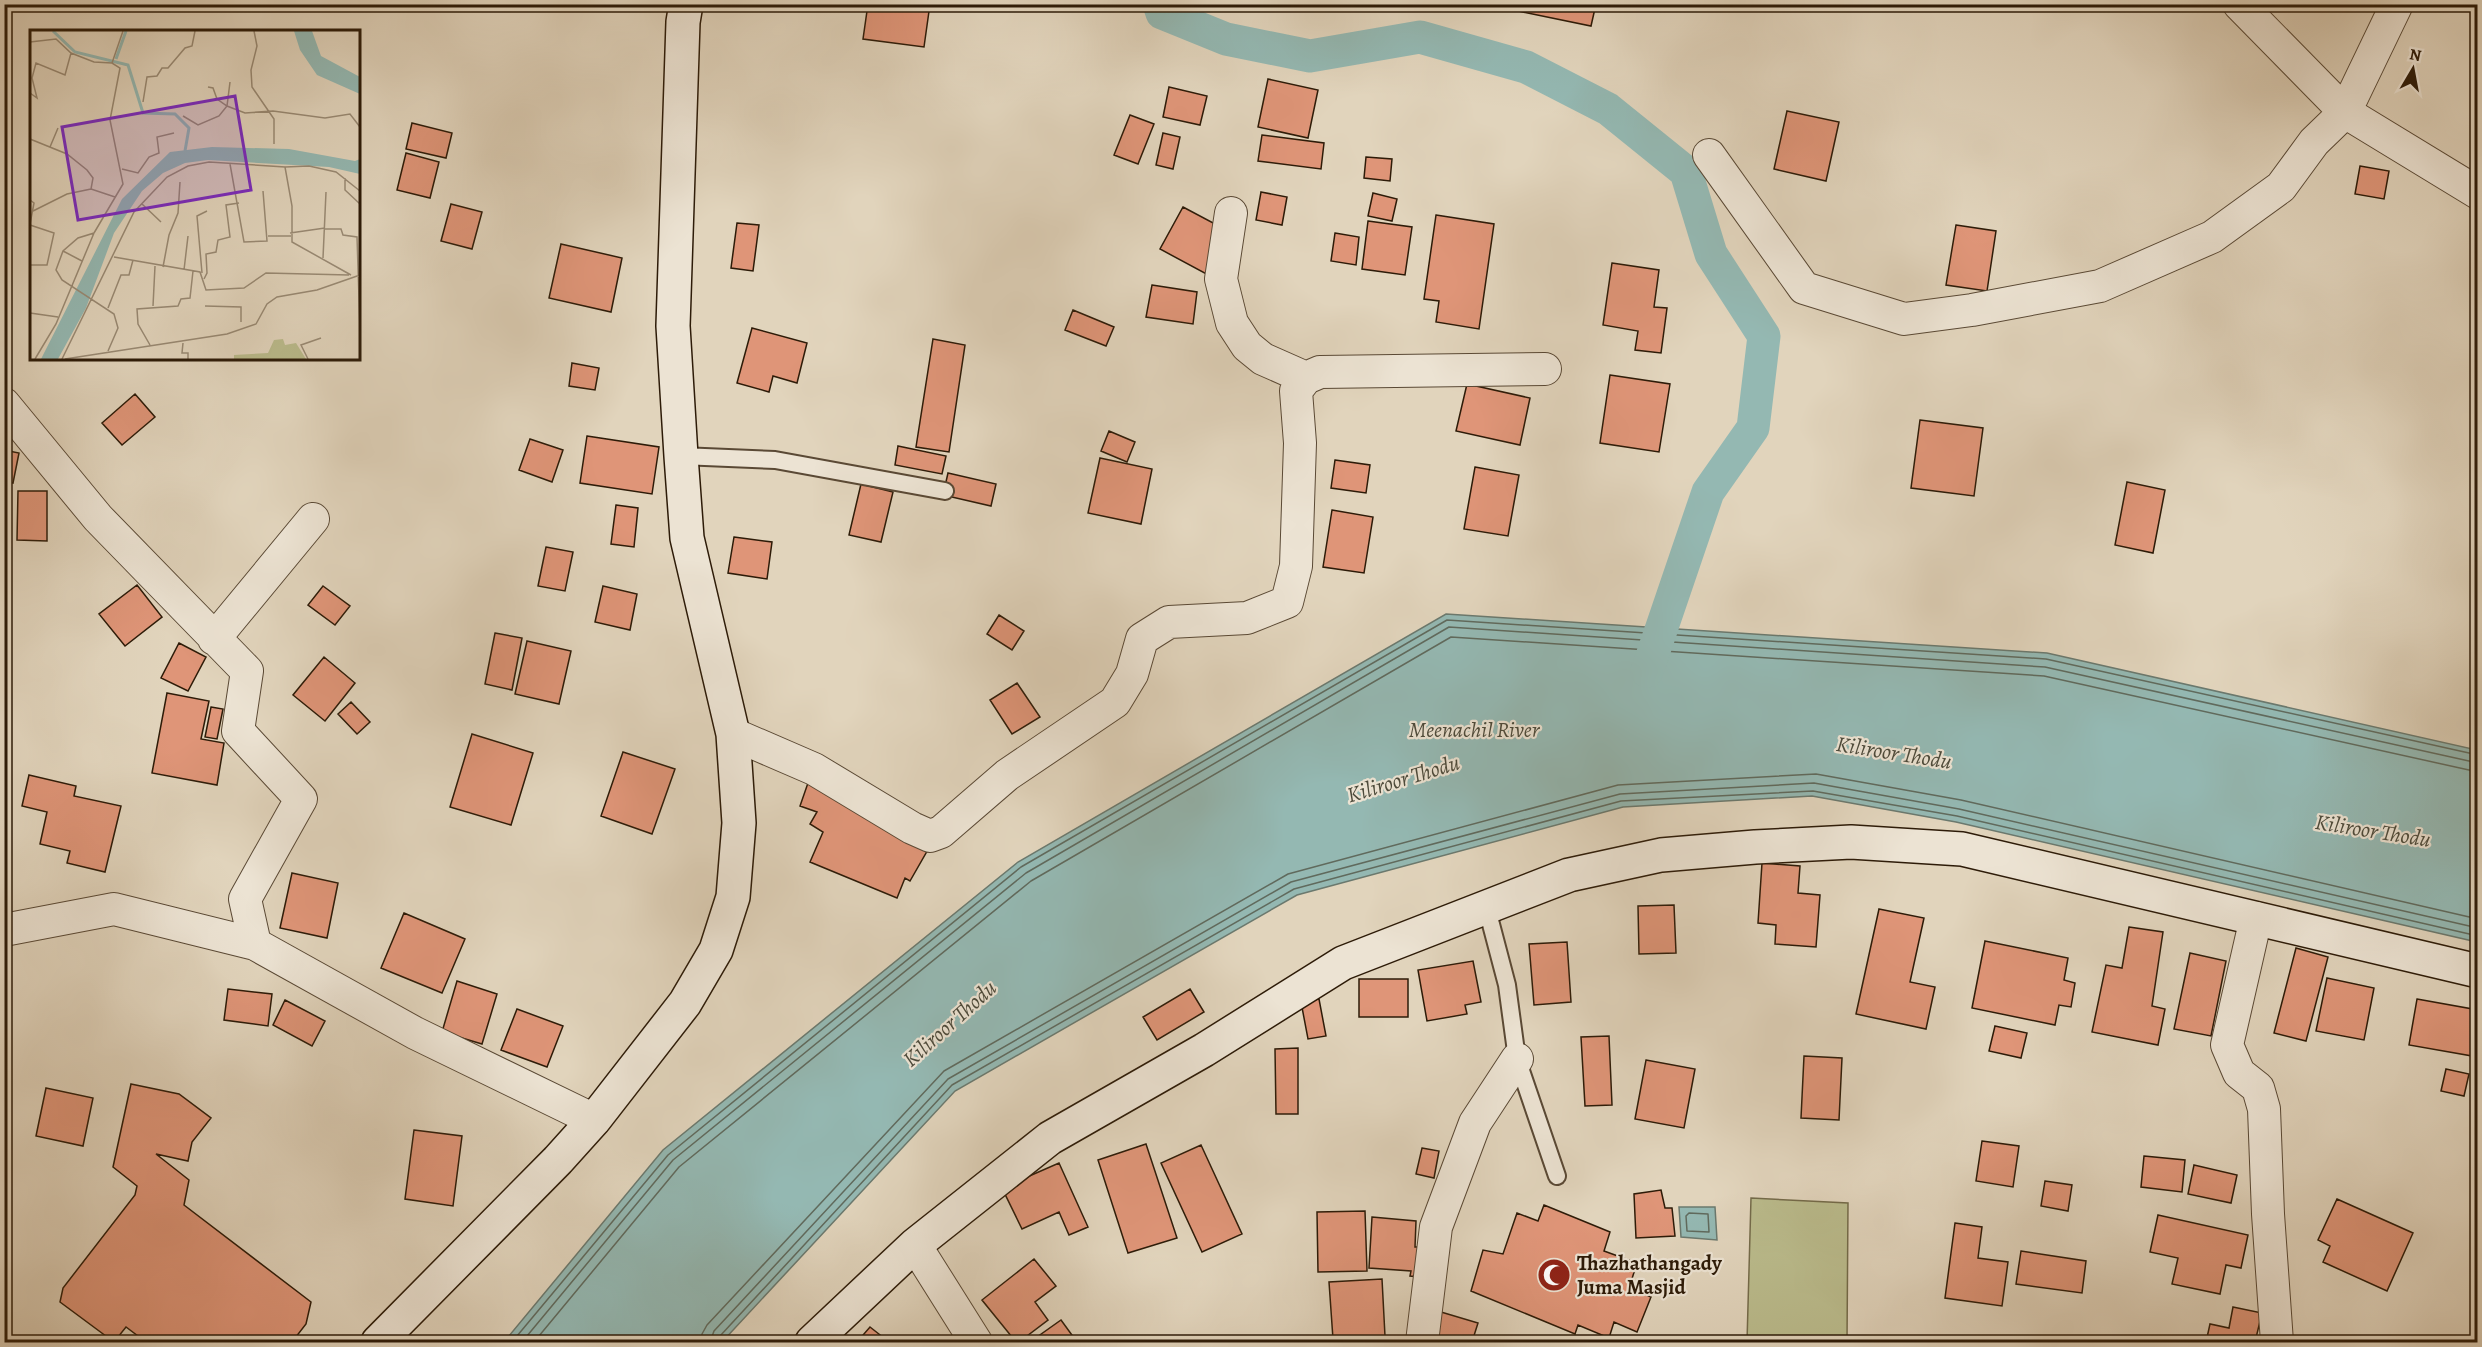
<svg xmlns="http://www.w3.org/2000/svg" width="2482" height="1347" font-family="Alegreya,serif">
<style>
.green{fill:#babb8c;stroke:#746b4a;stroke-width:1.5}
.water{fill:#94b8b2;stroke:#6b796e;stroke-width:1.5}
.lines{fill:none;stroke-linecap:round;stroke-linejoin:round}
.shore{stroke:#606a5d;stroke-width:1.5}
.canal{stroke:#94b8b2;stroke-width:33}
.building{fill:#df9578;stroke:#2d1b08;stroke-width:1.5}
.lane-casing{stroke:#5a4935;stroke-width:20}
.street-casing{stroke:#5a4935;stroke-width:34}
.secondary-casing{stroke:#2d1b08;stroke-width:36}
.lane{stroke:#ece3d3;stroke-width:16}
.street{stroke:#ece3d3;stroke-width:32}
.secondary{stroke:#ece3d3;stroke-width:33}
.labels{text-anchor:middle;stroke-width:4.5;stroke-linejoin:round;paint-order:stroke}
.poi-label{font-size:21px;font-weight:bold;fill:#2d1b08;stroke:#ece3d3;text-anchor:start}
.water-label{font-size:22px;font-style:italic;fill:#4c4a3b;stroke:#ece3d3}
.inset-river{fill:none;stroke:#94b8b2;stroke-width:3}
.inset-road{fill:none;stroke:#998a74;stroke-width:1.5}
.view{fill:#7b2cbf;fill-opacity:0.15;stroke:#7b2cbf;stroke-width:3}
.inset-edge{fill:none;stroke:#2d1b08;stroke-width:3}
</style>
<rect width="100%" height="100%" fill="#e1d4bc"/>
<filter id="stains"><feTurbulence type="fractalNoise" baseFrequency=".00333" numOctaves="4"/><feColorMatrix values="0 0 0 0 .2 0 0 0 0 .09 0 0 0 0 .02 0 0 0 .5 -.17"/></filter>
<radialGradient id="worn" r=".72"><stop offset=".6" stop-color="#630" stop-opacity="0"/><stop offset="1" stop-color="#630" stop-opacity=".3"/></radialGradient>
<!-- green -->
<path class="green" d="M1751,1198L1848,1203L1847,1342H1747Z"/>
<!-- water -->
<path class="water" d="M1446,614L2047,653L2477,750V942L1956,822L1812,796L1623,807L1297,895L955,1091L722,1342H504L663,1150L1018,862Z
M1679,1207H1715L1717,1240L1681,1237Z"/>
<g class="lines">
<!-- shore -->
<path class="shore" d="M1689,1213L1708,1214L1709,1232L1687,1231L1686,1216Z
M512,1342L668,1155L1021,867L1447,620L2046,659L2478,755
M522,1342L673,1160L1026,873L1449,627L2045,667L2478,763
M534,1342L679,1167L1031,881L1451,637L2044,676L2478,772
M701,1342L702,1334L707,1325L944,1071L1288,874L1618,785L1816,774L1961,800L2478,919
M710,1342L714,1331L948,1079L1291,882L1620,794L1814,783L1959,809L2478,928
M718,1342L720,1336L952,1085L1294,889L1621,801L1813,791L1957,816L2478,936"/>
<!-- canal -->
<path class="canal" d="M1159,4L1162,13L1226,39L1310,56L1420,37L1526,67L1608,109L1686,172L1711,254L1764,336L1753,428L1708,492L1647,671"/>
</g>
<!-- building -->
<path class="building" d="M868,4H930L924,47L863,39Z
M1519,4H1596L1591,26L1518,11Z
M1268,79L1318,90L1308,138L1258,127Z
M1169,87L1207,96L1200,125L1163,117Z
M1787,111L1839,122L1826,181L1774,169Z
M1130,115L1154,124L1138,164L1114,155Z
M412,123L452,133L446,158L406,149Z
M1163,133L1180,137L1173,169L1156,165Z
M1262,135L1324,143L1321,169L1258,161Z
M406,153L439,162L430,198L397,190Z
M1366,157L1392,159L1390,181L1364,178Z
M2360,166L2389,171L2384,199L2355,194Z
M1261,192L1287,197L1282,225L1256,220Z
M1373,193L1397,199L1392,221L1368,216Z
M451,204L482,212L472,249L441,241Z
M1183,207L1234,234L1212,277L1160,249Z
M1436,215L1494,224L1479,329L1436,322L1439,301L1424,299Z
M1368,221L1412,227L1405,275L1362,269Z
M737,223L759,225L753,271L731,268Z
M1956,225L1996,231L1987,291L1946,285Z
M1335,233L1359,237L1356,265L1331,261Z
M561,244L622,258L611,312L549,298Z
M1612,263L1659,270L1654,307L1667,308L1661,353L1635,350L1638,331L1603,325Z
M1152,285L1197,292L1193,324L1146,317Z
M1073,310L1114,327L1106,346L1065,330Z
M752,328L807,343L797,383L773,376L769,392L737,383Z
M933,339L965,345L949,452L916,447Z
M572,363L599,368L595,390L569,386Z
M1610,375L1670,384L1659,452L1600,443Z
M1467,384L1530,398L1520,445L1456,431Z
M135,394L155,417L122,445L102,423Z
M1920,420L1983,428L1974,496L1911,488Z
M1109,431L1135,442L1127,462L1101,451Z
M587,436L659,447L652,494L580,483Z
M530,439L563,450L552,482L519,470Z
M898,446L946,456L942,474L895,465Z
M4,450L19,453L13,483L4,481Z
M1100,458L1152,469L1141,524L1088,513Z
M1335,460L1370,465L1366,493L1331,488Z
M1475,467L1519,475L1508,536L1464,529Z
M948,473L996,484L991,506L943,495Z
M2127,482L2165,490L2153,553L2115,545Z
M861,484L893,492L881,542L849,535Z
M18,491H47V541L17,540Z
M616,505L638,508L634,547L611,544Z
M1332,510L1373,517L1364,573L1323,567Z
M734,537L772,542L767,579L728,573Z
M546,547L573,552L565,591L538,586Z
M137,585L162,617L125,646L99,614Z
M323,586L350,606L335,625L308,605Z
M603,586L637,594L630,630L595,622Z
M999,615L1024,631L1012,650L987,634Z
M495,633L522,638L512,690L485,684Z
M527,641L571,651L559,704L515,694Z
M179,643L206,657L188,691L161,678Z
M324,657L355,683L325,721L293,695Z
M1017,683L1040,717L1012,734L990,700Z
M167,693L209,701L201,739L224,743L217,785L152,773Z
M351,702L370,722L357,734L338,714Z
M211,707L223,709L217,739L205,737Z
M472,734L533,753L511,825L450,807Z
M623,752L675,769L652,834L601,816Z
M29,775L76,786L74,796L121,806L105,872L67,863L70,851L40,844L47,812L22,806Z
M809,780L930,846L910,881L905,878L897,898L810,862L823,832L810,824L817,812L800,806Z
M1762,863L1800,866L1798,893L1820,895L1816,947L1775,944L1776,925L1758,923Z
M292,873L338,883L327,938L280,928Z
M1674,905L1676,953L1639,954L1638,906Z
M1879,909L1924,918L1910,982L1935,987L1926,1029L1856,1014Z
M404,913L465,939L442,993L381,968Z
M2129,927L2163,932L2152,1006L2165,1009L2158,1045L2092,1032L2106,965L2122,968Z
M1985,941L2068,958L2064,980L2075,983L2071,1007L2059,1005L2055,1025L1972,1008Z
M1567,942L1571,1002L1534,1005L1529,944Z
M2296,948L2328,957L2306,1041L2274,1033Z
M2190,953L2226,961L2211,1036L2174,1029Z
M1473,961L1481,1002L1465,1005L1467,1014L1427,1021L1418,970Z
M2327,978L2374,988L2364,1040L2316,1031Z
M1359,979H1408V1017H1359Z
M457,981L497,994L482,1044L442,1032Z
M228,989L272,994L268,1026L224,1020Z
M1190,989L1204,1012L1157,1040L1143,1017Z
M1319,999L1326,1036L1308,1039L1301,1002Z
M2417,999L2478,1010V1057L2409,1045Z
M285,1000L325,1021L312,1046L273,1025Z
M517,1009L563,1026L547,1067L501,1050Z
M1995,1026L2027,1033L2021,1058L1989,1051Z
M1609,1036L1612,1105L1585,1106L1581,1037Z
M1298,1048V1114H1276L1275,1049Z
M1804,1056L1842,1058L1839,1120L1801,1118Z
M1646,1060L1695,1069L1684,1128L1635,1119Z
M2446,1069L2469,1074L2464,1096L2441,1091Z
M131,1084L179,1094L211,1118L192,1142L188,1161L156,1154L189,1180L184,1205L311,1302L306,1324L292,1342H146L126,1327L114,1342L60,1302L63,1288L135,1195L137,1186L113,1167Z
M46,1088L93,1098L83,1146L36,1136Z
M414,1130L462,1136L453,1206L405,1199Z
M1982,1141L2019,1146L2013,1187L1976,1181Z
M1146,1144L1177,1238L1128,1253L1098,1160Z
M1201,1145L1242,1234L1202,1252L1161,1163Z
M1422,1148L1439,1151L1434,1178L1416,1174Z
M2144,1156L2185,1160L2182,1192L2141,1187Z
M1059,1163L1088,1227L1069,1235L1059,1212L1022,1229L1002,1188Z
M2194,1165L2237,1175L2231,1203L2188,1194Z
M2045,1181L2072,1185L2068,1211L2041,1206Z
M1661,1190L1665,1208H1672L1675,1236L1636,1238L1634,1194Z
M2337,1199L2413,1233L2387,1291L2323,1262L2330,1246L2318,1240Z
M1544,1205L1610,1232L1604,1251L1637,1263L1629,1288L1651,1297L1637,1332L1614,1322L1609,1338L1578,1325L1575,1334L1471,1291L1483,1250L1503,1254L1517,1213L1538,1221Z
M1365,1211L1367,1271L1318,1272L1317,1212Z
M2158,1215L2248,1235L2241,1268L2226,1265L2220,1294L2172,1284L2178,1258L2150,1252Z
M1372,1217L1416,1221L1415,1247H1421L1419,1277L1410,1276L1411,1271L1369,1268Z
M1955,1223L1982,1227L1978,1258L2008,1262L2002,1306L1945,1298Z
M2021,1251L2086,1261L2082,1293L2016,1284Z
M1034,1259L1056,1286L1035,1302L1048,1320L1019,1342H1016L982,1300Z
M1382,1279L1385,1336L1333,1339L1329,1282Z
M2233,1307L2262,1313L2255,1342H2206L2210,1324L2229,1328Z
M1441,1312L1478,1323L1472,1342H1441L1433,1340Z
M1061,1320L1077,1342H1030Z
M870,1327L889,1342H857Z
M1990,1338L2022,1342H1990Z"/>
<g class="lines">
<defs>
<path id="lane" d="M681,456L775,460L945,491
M1487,909L1507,985L1517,1059L1557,1176"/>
<path id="street" d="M2239,4L2345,112L2478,193
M1709,155L1804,288L1904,319L1972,310L2100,286L2212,237L2281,187L2314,142L2345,112L2397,4
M1231,213L1221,279L1232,323L1247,346L1263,359L1306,378
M4,404L98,518L247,671L238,731L301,799L245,899L255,944L415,1033L594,1120
M214,639L313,519
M733,734L814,769L912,828L930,836L941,832L1007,775L1115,702L1132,674L1142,639L1169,622L1247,618L1287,602L1296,566L1300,443L1296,391L1306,378L1320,372L1545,369
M2256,918L2227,1045L2239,1073L2258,1088L2264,1109L2268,1214L2277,1342
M4,930L114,909L255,944
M915,1245L976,1342
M1422,1342L1436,1227L1475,1123L1517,1059"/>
<path id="secondary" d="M378,1342L558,1160L594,1120L685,1003L716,950L733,897L739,823L733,734L687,538L681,456L673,326L683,22L686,4
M812,1342L915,1245L1050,1138L1204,1050L1343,963L1569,875L1661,855L1755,847L1851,842L1962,849L2478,971"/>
</defs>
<!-- lane casing -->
<use href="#lane" class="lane-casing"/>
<!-- street casing -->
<use href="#street" class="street-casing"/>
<!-- secondary casing -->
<use href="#secondary" class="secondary-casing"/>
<!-- lane -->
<use href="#lane" class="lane"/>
<!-- street -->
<use href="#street" class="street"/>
<!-- secondary -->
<use href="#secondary" class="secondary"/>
</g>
<!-- icons -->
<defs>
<symbol id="mosque-disc" viewBox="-11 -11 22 22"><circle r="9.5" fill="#8f2418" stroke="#ece3d3"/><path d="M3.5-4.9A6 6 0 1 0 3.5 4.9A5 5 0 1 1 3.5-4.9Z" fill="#fff"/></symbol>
</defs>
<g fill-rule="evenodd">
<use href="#mosque-disc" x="1535" y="1256" width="38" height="38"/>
</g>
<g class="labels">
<!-- poi labels -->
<g class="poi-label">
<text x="1577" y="1270">Thazhathangady<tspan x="1577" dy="24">Juma Masjid</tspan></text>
</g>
<!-- water labels -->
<g class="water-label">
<text x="1474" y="737">Meenachil River</text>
<text transform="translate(1894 752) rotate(9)" y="8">Kiliroor Thodu</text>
<text transform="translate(1403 778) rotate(-17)" y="8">Kiliroor Thodu</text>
<text transform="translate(2373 830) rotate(9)" y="8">Kiliroor Thodu</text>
<text transform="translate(949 1023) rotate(-42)" y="8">Kiliroor Thodu</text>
</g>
</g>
<!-- overview -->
<g transform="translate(30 30)">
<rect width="330" height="330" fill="#e1d4bc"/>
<path d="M253,309L255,315L266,313L276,329H204V325L238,323L244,310Z" fill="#babb8c"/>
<path d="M264,1H282L291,26L330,47V64L287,45L270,20ZM182,117L259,119L325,131L330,129V144L299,137L178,130L155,133L133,143L112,161L84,203L56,278L28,329H11L92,169L140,122Z" fill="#94b8b2"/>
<path class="inset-river" d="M23,1L45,22L98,35L113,83L145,84L159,98L155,121M86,29L96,1"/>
<path class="inset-road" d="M224,1L227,16L221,40L222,57L244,89V114M0,12L26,9L41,23L64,32L82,33L90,38L80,90L93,154L64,203L48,208L33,221L26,240L32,250L84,284L88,298L78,321M82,33L93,1M178,57L183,58L187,69L197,76L215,83L243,81L295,88L320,84L330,97M0,63L7,68L2,48L6,33L35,45L41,23M113,72L117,47L127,46L132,38H138L155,18L162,16L165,1M153,86L168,95L189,86L197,76L200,52M0,109L37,124L57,140L63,148L61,159L85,167M20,117L28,98M200,134L214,212L237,211L233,161M255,137L279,136L306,142L330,161M92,139L108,143L119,127L129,123L127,107L144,103M315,148V160L330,174M0,170L4,173L0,194M112,174L131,192M3,181L37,164L61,159M0,195L24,203L17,235H0M295,199H311L313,205L327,207L330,300M260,203L295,198M238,206H261M33,221L52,231M84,227L170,242L176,260L214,258L236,243L319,245M293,228L296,162M133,237L139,205L148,183L150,152M154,240L158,206M172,243L167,186L177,181M174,249L177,243L176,224L186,222L188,210L200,207L196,175L209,173M123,276L125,236M175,276L211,277V292M78,278L91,245H99L103,230M0,283L28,287M153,313L152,323H158V329M120,315L108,294L107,279L148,276L151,269L160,268L163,241M5,329L26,294L64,203M32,329L104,182L137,147L158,136L179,132L255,137L262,176V212L321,245M35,329L197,304L226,294L237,274L247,267L287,260L330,245M278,329L271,315L291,308"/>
<path class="view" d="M205,66L221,160L48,190L32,97Z"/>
<rect width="330" height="330" class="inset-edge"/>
</g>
<!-- margin -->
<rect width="2482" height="1347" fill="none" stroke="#e1d4bc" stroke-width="24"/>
<rect x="6" y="6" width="2470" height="1335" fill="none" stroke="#2d1b08" stroke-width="3"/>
<rect x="12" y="12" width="2458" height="1323" fill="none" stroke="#2d1b08" stroke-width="1.5"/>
<!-- north arrow -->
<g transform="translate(2413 69) rotate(10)" stroke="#ece3d3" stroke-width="4.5" paint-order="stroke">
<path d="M0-4.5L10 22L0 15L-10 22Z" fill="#2d1b08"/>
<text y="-9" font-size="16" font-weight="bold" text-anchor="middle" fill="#2d1b08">N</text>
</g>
<rect width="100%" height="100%" filter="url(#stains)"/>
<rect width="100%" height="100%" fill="url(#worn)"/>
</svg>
